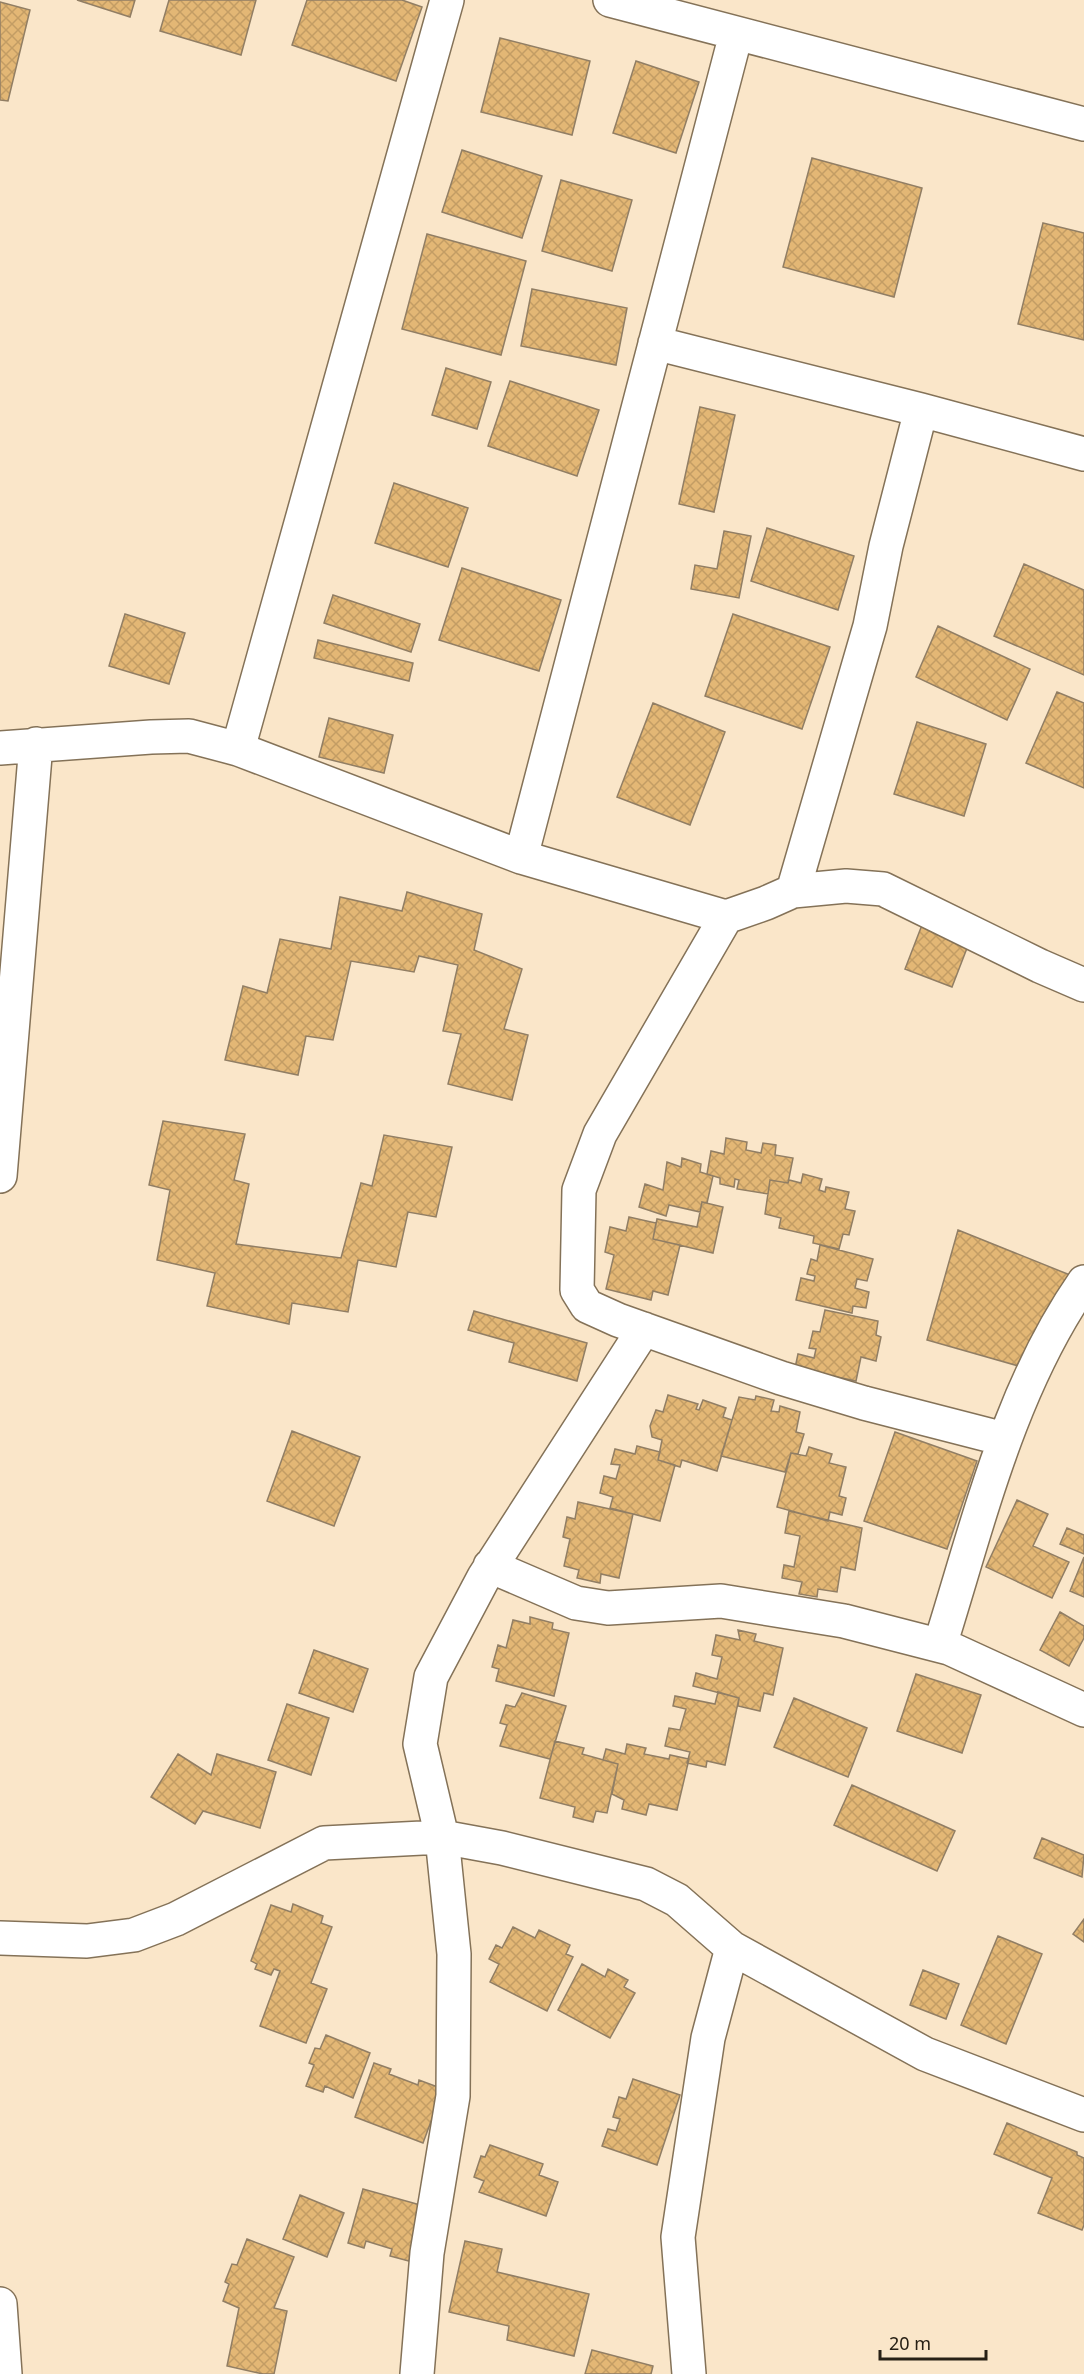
<svg xmlns="http://www.w3.org/2000/svg" width="1084" height="2374" font-family="'Noto Sans',sans-serif">
<style>
.building{fill:url(#building-cross-hatch);stroke:#917e64;stroke-width:1.5}
.lines{fill:none;stroke-linecap:round;stroke-linejoin:round}
.street-casing{stroke:#847258;stroke-width:36}
.street{stroke:#fff;stroke-width:33}
</style>
<defs>
<pattern id="building-cross-hatch" width="8" height="8" patternUnits="userSpaceOnUse" patternTransform="scale(1.5)"><rect width="8" height="8" fill="#e3b775"/><path d="M0 0l8 8M0 8l8-8" fill="none" stroke="#c39d64"/></pattern>
</defs>
<rect width="100%" height="100%" fill="#fae6c9"/>
<!-- building -->
<path class="building" d="M77,0H135L130,17Z
M169,0H256L241,55L160,31Z
M307,0H402L422,7L396,81L292,45Z
M0,2L30,10L8,101L0,100Z
M500,38L590,61L572,135L481,112Z
M636,61L699,82L676,153L613,133Z
M462,150L542,176L522,238L442,212Z
M812,158L922,188L894,297L783,267Z
M561,180L632,200L612,271L542,251Z
M1043,223L1084,233V340L1018,324Z
M427,234L526,261L501,355L402,329Z
M532,289L627,308L616,365L521,346Z
M446,368L491,382L477,429L432,415Z
M510,381L599,410L577,476L488,446Z
M700,407L735,415L714,512L679,504Z
M394,483L468,508L448,567L375,543Z
M767,528L854,556L838,610L751,581Z
M724,531L751,536L739,598L691,589L695,565L717,569Z
M1024,564L1084,590V675L994,636Z
M462,568L561,600L539,671L439,640Z
M333,595L420,624L411,652L324,623Z
M125,614L185,633L169,684L109,666Z
M733,614L830,647L802,729L705,696Z
M938,626L1030,669L1007,720L916,677Z
M318,640L413,663L409,681L314,658Z
M1057,692L1084,703V788L1026,763Z
M653,703L725,732L690,825L617,797Z
M329,718L393,735L384,773L319,757Z
M917,722L986,744L964,816L894,794Z
M407,892L482,914L474,950L522,969L504,1029L528,1035L512,1100L448,1084L461,1034L443,1031L458,965L419,956L414,972L351,961L333,1040L306,1036L298,1075L225,1060L243,986L267,993L280,939L331,949L340,897L402,911Z
M922,925L969,943L952,987L905,969Z
M163,1121L245,1134L234,1180L249,1184L236,1244L341,1258L361,1183L372,1186L384,1135L452,1147L436,1217L408,1212L396,1267L358,1260L348,1312L292,1303L289,1324L207,1306L215,1273L157,1260L170,1190L149,1185Z
M726,1138L747,1142L746,1150L761,1153L763,1143L776,1145L775,1155L793,1158L788,1183L770,1180L768,1194L737,1189L739,1180L735,1179L734,1187L720,1184V1178L707,1174L711,1151L724,1154Z
M682,1158L701,1164L700,1172L713,1176L707,1203L702,1202L700,1212L669,1205L666,1216L639,1207L645,1184L663,1190L667,1162L681,1167Z
M803,1174L822,1179L819,1190L825,1192L826,1187L849,1192L845,1209L855,1211L849,1235L843,1234L839,1249L813,1243L814,1236L779,1228L781,1218L765,1214L770,1180L788,1183L789,1180L801,1183Z
M702,1202L723,1207L713,1253L653,1239L657,1219L697,1227Z
M629,1217L656,1223L653,1239L680,1245L668,1295L653,1291L651,1300L606,1289L614,1255L605,1252L610,1227L626,1231Z
M958,1230L1070,1275L1029,1369L927,1340Z
M820,1245L873,1259L867,1281L857,1279L855,1288L869,1292L866,1308L853,1306L852,1313L796,1300L801,1278L814,1281L815,1276L807,1274L811,1259L817,1261Z
M825,1310L878,1321L876,1335L881,1337L876,1361L861,1357L856,1381L795,1368L798,1354L814,1358L816,1349L809,1348L813,1331L820,1332Z
M474,1311L587,1343L577,1381L509,1362L514,1343L468,1330Z
M668,1395L698,1404L696,1409L699,1410L703,1400L726,1408L723,1417L732,1420L717,1471L682,1460L680,1467L658,1460L662,1440L652,1437L650,1426L656,1410L663,1412Z
M756,1396L774,1400L771,1411L779,1412L780,1406L800,1412L796,1432L804,1434L798,1454L791,1453L785,1472L721,1456L739,1397L755,1400Z
M292,1431L360,1457L334,1526L267,1501Z
M895,1432L977,1461L947,1549L864,1521Z
M637,1446L660,1452L658,1460L675,1465L660,1521L610,1508L613,1497L600,1493L604,1476L616,1479L620,1465L611,1464L615,1449L635,1454Z
M809,1447L832,1454L829,1463L846,1467L839,1496L846,1498L842,1515L830,1512L828,1521L777,1507L791,1453L806,1456Z
M1017,1500L1048,1514L1033,1546L1069,1562L1052,1598L986,1567Z
M578,1502L633,1514L619,1578L601,1574L600,1583L577,1578L579,1570L564,1566L570,1539L563,1537L567,1517L575,1519Z
M789,1511L862,1528L855,1570L841,1567L837,1592L818,1589L817,1597L799,1594L802,1582L782,1578L784,1565L794,1567L800,1536L785,1533Z
M1067,1528L1084,1535V1554L1060,1544Z
M1084,1557V1597L1070,1591Z
M1060,1612L1084,1626V1638L1069,1666L1040,1650Z
M530,1617L553,1623L552,1629L569,1633L554,1696L496,1681L499,1669L492,1667L498,1645L506,1648L513,1620L530,1624Z
M738,1630L756,1634L754,1641L783,1648L773,1695L764,1693L760,1711L738,1706L739,1698L693,1686L696,1673L717,1679L722,1657L712,1655L716,1635L740,1640Z
M314,1650L368,1669L353,1712L299,1693Z
M916,1674L981,1695L962,1753L897,1731Z
M718,1692L739,1698L725,1765L707,1761L706,1767L687,1763L690,1752L665,1746L669,1728L680,1730L686,1709L673,1706L675,1696L715,1704Z
M522,1693L566,1706L550,1759L500,1746L507,1725L500,1723L506,1705L515,1707Z
M794,1698L867,1728L848,1777L774,1747Z
M287,1704L329,1718L311,1775L268,1760Z
M555,1741L584,1748L582,1754L618,1764L607,1813L596,1811L593,1822L573,1817L575,1807L540,1798Z
M627,1744L646,1748L644,1754L669,1759L670,1755L689,1759L677,1810L649,1804L646,1815L622,1809L624,1800L612,1794L618,1764L603,1760L606,1749L625,1754Z
M178,1754L211,1775L217,1754L276,1772L260,1828L203,1811L195,1824L151,1797Z
M852,1785L955,1831L937,1871L834,1825Z
M1042,1838L1084,1855L1082,1877L1034,1858Z
M293,1904L323,1916L321,1923L332,1927L311,1983L327,1989L306,2043L260,2026L280,1971L274,1969L271,1975L255,1969L257,1964L251,1961L271,1905L291,1912Z
M1084,1919V1942L1073,1934Z
M513,1927L535,1938L539,1930L570,1945L566,1954L573,1957L547,2011L490,1982L499,1964L489,1959L496,1945L502,1948Z
M998,1936L1042,1954L1006,2044L961,2025Z
M582,1964L605,1977L608,1969L628,1980L624,1987L635,1993L610,2038L558,2010Z
M923,1970L959,1984L946,2019L910,2005Z
M326,2035L370,2053L353,2098L325,2086L323,2092L306,2086L314,2065L309,2063L315,2048L320,2049Z
M374,2063L391,2069L389,2074L418,2085L419,2080L443,2089L423,2143L355,2117Z
M633,2079L680,2095L657,2165L602,2146L608,2129L616,2131L620,2119L613,2117L619,2097L626,2099Z
M1007,2123L1077,2152V2155L1084,2158V2225L1082,2230L1038,2213L1052,2178L994,2154Z
M490,2145L543,2164L539,2175L558,2182L546,2216L479,2192L484,2181L474,2177L481,2156L485,2157Z
M363,2189L424,2206L409,2261L390,2256L392,2249L366,2241L364,2248L348,2243Z
M300,2195L344,2213L327,2257L283,2239Z
M247,2239L294,2257L274,2308L287,2311L274,2374H263L227,2366L239,2308L223,2301L229,2284L225,2282L232,2264L237,2265Z
M465,2241L502,2249L497,2272L589,2294L574,2356L507,2340L509,2326L449,2312Z
M592,2350L653,2366L651,2374H585Z"/>
<g class="lines">
<defs>
<path id="street" d="M610,0L1084,124
M655,343L921,410L1084,454
M0,748L151,737L189,736L238,749L521,857L726,917L766,903L793,891L846,886L883,889L1040,966L1084,985
M238,749L447,0
M521,857L736,34
M793,891L870,626L886,546L921,410
M726,917L600,1134L579,1190L577,1290L587,1306L618,1320L781,1378L864,1403L1004,1439
M0,1176L36,744
M490,1566L576,1603L608,1608L721,1601L844,1621L949,1648L1084,1710
M940,1645C979,1521 1009,1390 1084,1282
M0,1938L87,1941L134,1935L176,1919L324,1843L442,1837L502,1848L646,1884L677,1900L732,1948L925,2054L1084,2115
M0,2304L5,2374
M417,2374L427,2253L453,2096L454,1954L442,1837L420,1744L431,1677L484,1577L644,1329
M689,2374L678,2237L708,2038L732,1948"/>
</defs>
<!-- street casing -->
<use href="#street" class="street-casing"/>
<!-- street -->
<use href="#street" class="street"/>
</g>
<!-- scale -->
<path d="M880 2350v9h106v-9" fill="none" stroke="#272015" stroke-width="3"/>
<text x="889" y="2350" font-size="18" fill="#272015" stroke="#fae6c9" stroke-width="4.5" paint-order="stroke">20 m</text>
</svg>
